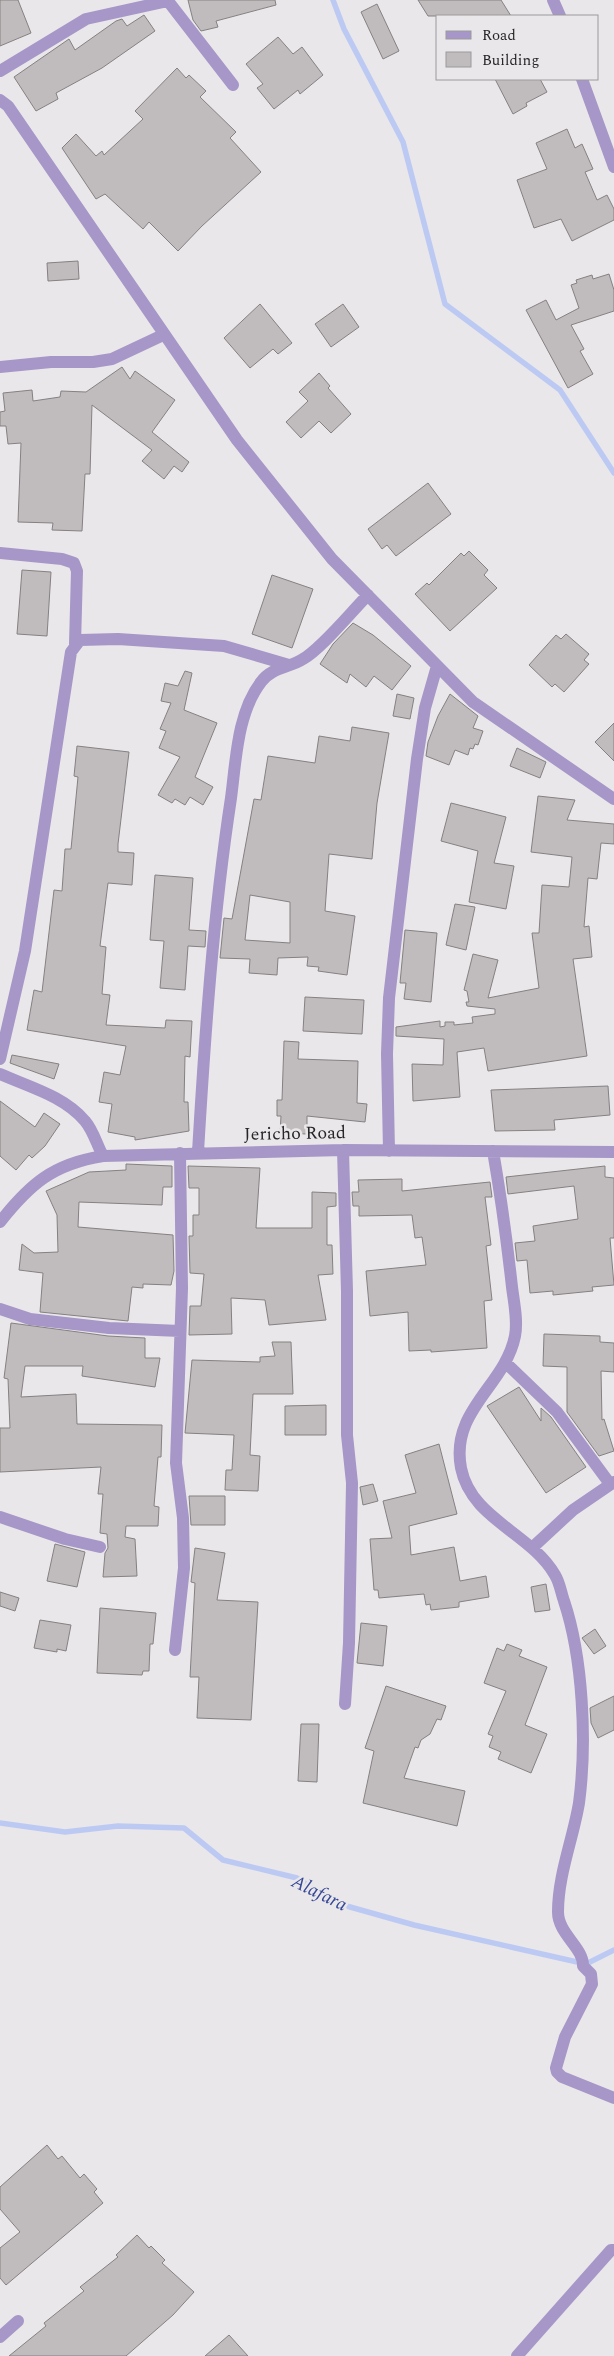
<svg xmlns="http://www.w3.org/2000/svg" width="614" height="2356" font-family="Spectral,serif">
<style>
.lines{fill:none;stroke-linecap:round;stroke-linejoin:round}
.stream{stroke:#bccaf3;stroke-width:5.5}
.building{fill:#c0bcbd;stroke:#858182;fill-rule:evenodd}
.minor{stroke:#a697c8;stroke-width:12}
.labels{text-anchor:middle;stroke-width:5;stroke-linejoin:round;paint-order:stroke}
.street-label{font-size:18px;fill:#272627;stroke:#eae7ea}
.water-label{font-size:19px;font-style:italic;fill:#364997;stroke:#eae7ea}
</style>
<rect width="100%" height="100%" fill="#eae7ea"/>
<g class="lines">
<!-- stream -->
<path class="stream" d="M333,0L344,29L403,142L445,304L560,390L614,473
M0,1823L65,1832L118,1826L184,1828L223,1860L297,1878L336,1903L414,1925L586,1964L614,1950"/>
</g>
<!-- building -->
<path class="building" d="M0,0H18L31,33L0,46Z
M188,0H275L276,5L216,21L218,27L201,31L193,20Z
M418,0H501L511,16H428Z
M377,4L399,51L383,59L361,12Z
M144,15L155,31L102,68L56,93L58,99L36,111L14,77L69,39L75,50L116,21L122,19L127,26Z
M278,37L293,54L302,47L323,75L300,94L298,90L274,109L257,88L263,84L246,64Z
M177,68L186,78L189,75L206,91L200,97L236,132L230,138L261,172L202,226L178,251L149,222L143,229L105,194L96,199L62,148L76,134L96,156L102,151L104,155L143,119L135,111Z
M495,79H540L547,92L526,103L527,106L513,114Z
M567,129L575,148L582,144L593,169L585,172L597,200L607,195L614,209V220L572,241L561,219L534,228L517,180L547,169L536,143Z
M78,261L79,279L48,281L47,263Z
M609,274L614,290V311L571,325L584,349L580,351L593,374L568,388L526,310L546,300L556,320L579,308L571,285L577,283L576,280L592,275L593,279Z
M260,304L292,343L278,354L273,349L250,368L224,338Z
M343,304L359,327L331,347L315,324Z
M122,367L130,379L135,371L175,400L152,432L189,462L182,472L174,466L164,479L142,461L152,450L92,405L90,474H85L82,531L52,530L53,523L18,522L21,443L8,444L6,426H0V412L5,411L3,393L32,390L33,401L60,397L61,391L86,392Z
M319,373L330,386L328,388L351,414L331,433L319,421L301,438L286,422L308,401L299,392Z
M428,483L451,514L396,556L387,545L382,549L368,529Z
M469,551L488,570L484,575L497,588L450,631L415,594L427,583L429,585L461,553L464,556Z
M22,570L51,572L47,636L17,634Z
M272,575L313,589L292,648L252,634Z
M353,623L373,635L411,666L392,690L374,676L366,687L350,674L347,683L320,664L333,644Z
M566,634L589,654L584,660L589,664L564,692L555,684L552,687L529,665L556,635L561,639Z
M185,671L192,673L184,710L217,723L195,777L213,787L203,805L190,797L185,805L175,799L172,803L158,795L180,757L159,748L166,731L160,729L171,703L161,701L165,683L178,686Z
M397,694L414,698L410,719L393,716Z
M450,694L478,716L473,728L483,731L478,745L475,744L473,749L470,748L468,755L455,750L449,765L426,756L428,742L438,716Z
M614,723V761L595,742Z
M352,727L389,733L377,803L372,859L329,854L325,911L355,916L347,975L318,971L319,967L307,966L308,957L278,958L277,975L249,973L250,959L220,958L224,918L232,919L254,799L261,800L268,756L315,763L319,736L350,741ZM250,895L290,902V943L245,940Z
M77,746L129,752L118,844V852L134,853L132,885L108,883L100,946L106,947L102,994L110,995L106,1025L165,1028L166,1020L192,1021L190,1057L185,1056L184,1102H188L189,1131L135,1140V1137L108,1132L112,1104L99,1102L104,1072L120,1075L126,1046L27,1030L34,990L42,992L54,890L62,891L65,849H71L78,777L74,776Z
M517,748L546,762L540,778L510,766Z
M538,796L575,800L567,820L614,824V844L601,843L597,879L588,878L584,927L589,926L592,957L573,959L587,1056L488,1071L484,1048L457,1052L460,1097L413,1101L412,1064L443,1065L444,1039L396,1036V1027L440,1021V1027L445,1026V1022H454V1025L473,1023L472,1017L495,1014V1009L467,1006L466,1002H469L467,991L464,990L473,954L498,960L488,998L539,988L532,933H539L542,885L569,887L572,857L531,852Z
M451,803L506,817L494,863L514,866L506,909L469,902L478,851L441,841Z
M155,875L193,878L189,930L206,931L205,947L188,946L185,990L160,988L164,941L150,940Z
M455,904L475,907L466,950L446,945Z
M405,930L437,933L431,1002L404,999L406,983H400Z
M305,997L364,1000L362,1034L303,1031Z
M284,1041L299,1042L298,1059L358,1061L357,1103L367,1104L365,1122L307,1116V1134L280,1133L281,1116H277V1100H282Z
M12,1055L59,1064L54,1079L10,1063Z
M608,1086L610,1115L554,1120L555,1130L495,1131L491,1090Z
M0,1101L35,1127L44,1113L60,1124L45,1146L32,1158L29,1155L16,1170L0,1156Z
M126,1164L172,1166V1187H163L162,1205L79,1202L78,1227L173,1235L174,1271L171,1285L143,1284V1288L132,1287L128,1321L40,1312L43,1273L19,1270L22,1244L34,1253L58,1252L57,1215L46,1191L89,1172L126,1170Z
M188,1166L260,1168L256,1228H312V1192L336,1193V1206L327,1207V1245H332L333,1274L318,1275L326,1320L269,1325L265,1300L231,1298L232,1334L189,1335L190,1306H201L204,1274L190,1273L189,1236H193V1215H199V1188H189Z
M605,1166V1177L614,1178V1238H610L614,1285L592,1287L593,1291L553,1295V1291L530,1293L527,1260L517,1261L515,1243L535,1241L533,1226L578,1219L574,1186L508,1194L506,1177Z
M402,1179V1191L490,1182L492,1197H485L491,1245L486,1246L492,1300L484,1301L487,1348L431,1352V1350L409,1351L408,1312L370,1316L366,1271L426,1265L422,1237L415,1238L412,1215L359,1216V1206H353L352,1192H359L358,1180Z
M11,1323L108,1336L145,1338V1358H160L155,1387L82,1376L83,1366H25L21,1397L76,1394L77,1424L162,1425L161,1457H158L154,1506L159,1507L158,1526H126L125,1537L135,1539L137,1576L103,1577L105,1553L108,1548L107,1534L100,1533L103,1494H98L101,1467L0,1472V1428H10L8,1379L4,1378Z
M544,1334L600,1336V1342L614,1343V1372L601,1371L602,1420L604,1419L614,1451L599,1456L567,1412V1367L543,1366Z
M272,1342H291L293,1394H253L250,1455L260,1456L258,1491L225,1490L226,1470H232L234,1435L185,1433L192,1360L260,1362V1357L275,1356Z
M519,1387L541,1421V1408L551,1417L586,1467L546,1493L487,1406Z
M326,1405V1435H285V1406Z
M439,1444L457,1514L409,1526L411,1555L454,1547L460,1581L486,1576L489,1597L459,1602V1607L431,1610L430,1604L426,1605L424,1594L379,1598L378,1590H374L370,1539L392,1538L383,1501L416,1493L405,1455Z
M373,1484L378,1501L363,1505L360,1487Z
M189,1496H225V1525H191Z
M55,1544L85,1552L77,1587L47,1581Z
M195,1548L225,1553L217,1600L258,1602L251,1720L197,1718L199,1677H190L195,1583L191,1582Z
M546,1584L550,1610L535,1612L531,1587Z
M0,1592L19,1598L15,1611L0,1606Z
M100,1608L156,1613L153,1644H150L149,1671H143L142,1675L97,1673Z
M40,1620L71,1625L66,1651L57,1649V1652L34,1648Z
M361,1623L387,1626L383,1666L357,1663Z
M595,1629L606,1646L594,1654L582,1638Z
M507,1644L522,1650L519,1656L547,1667L525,1725L547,1734L531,1773L498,1759L501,1752L489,1747L493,1736L488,1734L506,1691L484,1683L497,1648L504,1651Z
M386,1686L446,1706L441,1720L437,1719L430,1734L421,1740L418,1748L415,1747L404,1778L465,1791L457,1826L363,1803L374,1751L365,1748Z
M614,1696V1730L598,1738L591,1723L590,1708Z
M301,1724H319L317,1782L298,1781Z
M47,2145L58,2159L62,2156L80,2178L84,2174L97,2189L94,2192L103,2203L6,2285L0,2278V2248L20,2232L0,2209V2187Z
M137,2235L149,2248L151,2246L165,2260L162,2263L194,2292L173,2315L126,2356H9L46,2326L44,2323L84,2291L80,2287L118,2257L116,2255Z
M229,2335L248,2356H205Z"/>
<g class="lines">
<!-- minor -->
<path class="minor" d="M553,0L560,16
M0,71L86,19L168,1L233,85
M582,79L614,167
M0,100L8,106L237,440L332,559L473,702L614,799
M0,367L51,362H93L112,359L163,335
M0,553L62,559L74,563L77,571L75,644
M0,1059L25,951L71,652L80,640L118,639L224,646L289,665
M0,1074C29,1087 64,1096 85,1121C93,1130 97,1145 103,1156
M343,1150L347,1291V1435L352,1483L349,1643L345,1704
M389,1151L387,1054L389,998L417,759L425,708L437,666
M493,1151C501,1197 507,1242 512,1287C514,1303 518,1321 515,1336C505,1386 450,1410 461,1468C471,1519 531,1533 555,1575C560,1583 561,1593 564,1601C583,1658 587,1742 579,1803C573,1839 558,1875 558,1912C558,1934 584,1948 583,1966L591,1974L592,1984L565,2037L556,2068L557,2072L562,2077L614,2098
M198,1152C205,1034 213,916 231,798C236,761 237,713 261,682C272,667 289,668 303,659C322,648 351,612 368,595
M0,1222C30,1184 53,1164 103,1156L343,1150L614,1152
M0,1309L30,1319L109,1328L180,1331
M506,1363L557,1412L610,1484
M0,1517L65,1539L100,1547
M533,1547L573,1510L614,1482
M175,1650L184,1568L183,1518L176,1463L182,1288L180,1153
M0,2337L18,2321
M517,2356L611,2250H614"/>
</g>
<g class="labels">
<!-- street labels -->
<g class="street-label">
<text transform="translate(295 1133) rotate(-1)" y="6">Jericho Road</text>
</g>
<!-- water labels -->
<g class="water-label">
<text transform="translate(320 1892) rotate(26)" y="7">Alafara</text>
</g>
</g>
<!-- legend -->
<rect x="436" y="15" width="162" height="65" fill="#eae7ea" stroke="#9c9a9c"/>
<rect x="446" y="31" width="25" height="8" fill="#a697c8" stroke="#9c9a9c"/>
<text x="482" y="40" font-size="15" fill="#272627">Road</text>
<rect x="446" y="52" width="25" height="15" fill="#c0bcbd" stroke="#9c9a9c"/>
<text x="482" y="65" font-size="15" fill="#272627">Building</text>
</svg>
